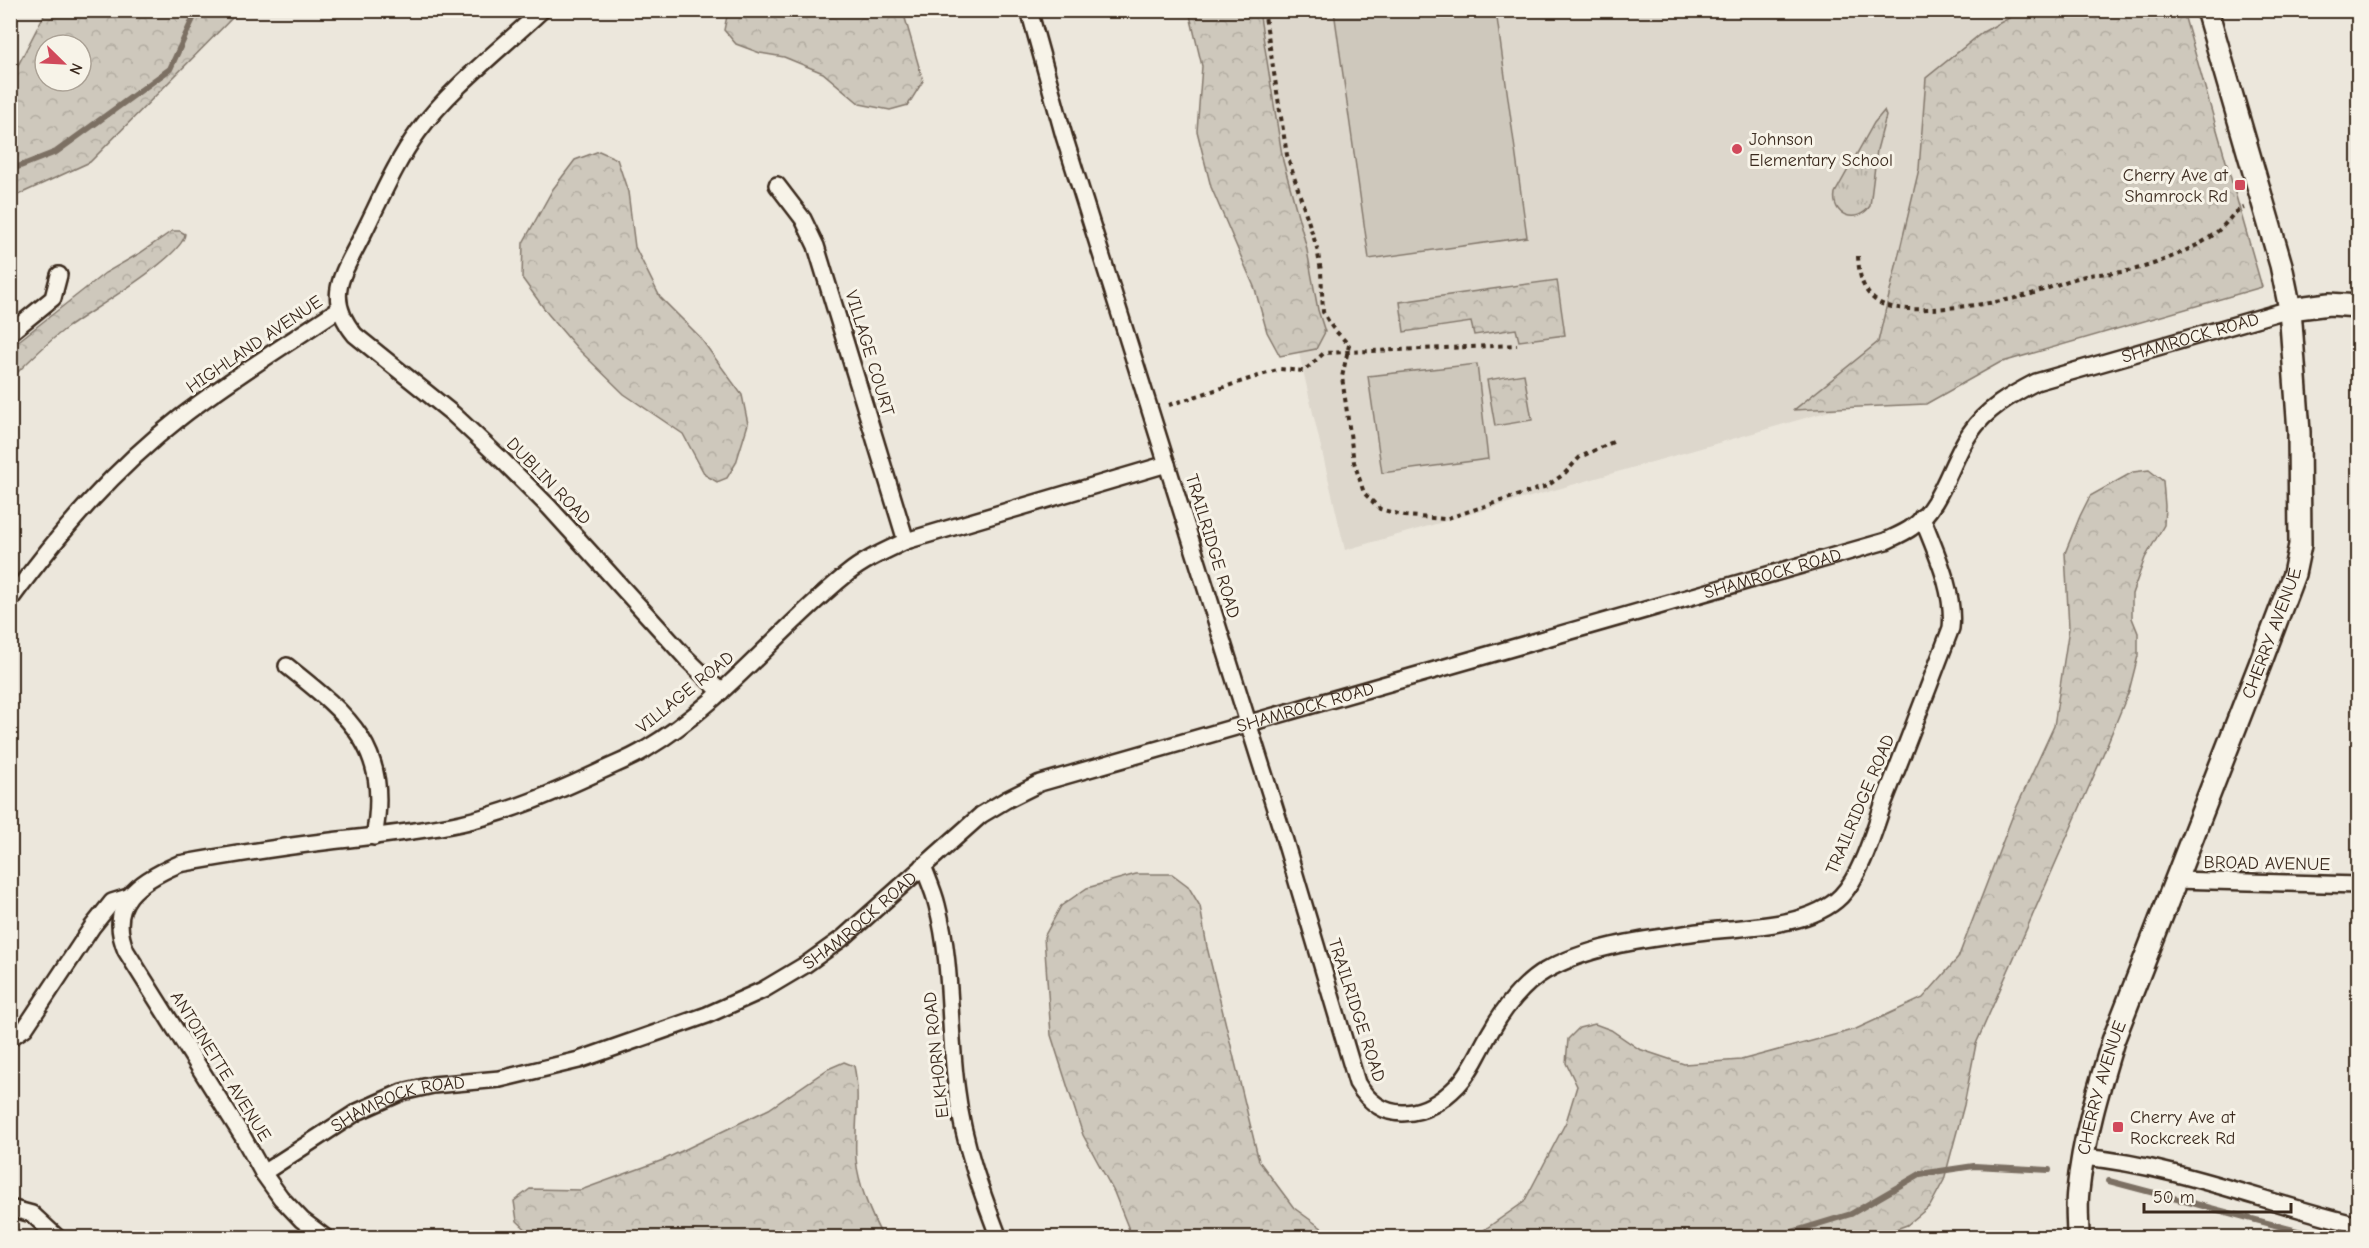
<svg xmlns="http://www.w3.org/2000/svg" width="2369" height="1248" font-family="'Comic Neue',sans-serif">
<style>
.built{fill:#ddd7cc}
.grass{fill:url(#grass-tufts);stroke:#84796d;stroke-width:1.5}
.forest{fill:url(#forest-crowns);stroke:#84796d;stroke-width:1.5;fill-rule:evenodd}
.pitch{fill:#cec8bc;stroke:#84796d;stroke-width:1.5}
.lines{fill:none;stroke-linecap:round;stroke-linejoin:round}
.stream{stroke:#7c7064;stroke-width:6}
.street-casing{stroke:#3b2a1e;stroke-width:20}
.secondary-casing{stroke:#3b2a1e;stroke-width:26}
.path{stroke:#3b2a1e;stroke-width:4;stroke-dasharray:4.5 4.5;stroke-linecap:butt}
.street{stroke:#f7f3e8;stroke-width:15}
.secondary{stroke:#f7f3e8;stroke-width:21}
.poi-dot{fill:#d1495b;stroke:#f7f3e8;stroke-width:2}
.labels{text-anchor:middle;stroke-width:6;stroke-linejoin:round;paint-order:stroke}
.poi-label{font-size:18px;fill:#3b2a1e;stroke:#f7f3e8;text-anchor:start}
.street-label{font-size:18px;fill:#3b2a1e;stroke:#f7f3e8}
</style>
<defs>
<pattern id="grass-tufts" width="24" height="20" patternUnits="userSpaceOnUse" patternTransform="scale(1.5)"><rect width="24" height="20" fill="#cec8bc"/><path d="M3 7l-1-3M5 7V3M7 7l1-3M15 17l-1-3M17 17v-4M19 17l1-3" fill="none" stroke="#b2aca1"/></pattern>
<pattern id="forest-crowns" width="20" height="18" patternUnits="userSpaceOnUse" patternTransform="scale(1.5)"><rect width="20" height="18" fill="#cec8bc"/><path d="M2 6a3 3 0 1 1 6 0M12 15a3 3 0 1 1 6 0" fill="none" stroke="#b2aca1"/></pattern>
</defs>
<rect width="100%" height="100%" fill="#ece7dc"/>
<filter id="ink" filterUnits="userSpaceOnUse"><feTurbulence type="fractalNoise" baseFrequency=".0167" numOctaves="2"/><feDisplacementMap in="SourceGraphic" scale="12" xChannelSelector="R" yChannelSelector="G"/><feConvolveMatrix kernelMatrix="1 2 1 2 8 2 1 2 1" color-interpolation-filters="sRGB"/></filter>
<g filter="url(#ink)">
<!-- built -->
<path class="built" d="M1219,11H2183L2262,287L1345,550Z"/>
<!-- grass -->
<path class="grass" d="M1884,111L1886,116L1877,150L1870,206C1857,225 1831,216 1835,193L1874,123Z"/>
<!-- forest -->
<path class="forest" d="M2024,10L2183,11L2262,287L1999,363L1926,404L1794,410L1878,342L1919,169L1926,78L1983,32Z
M46,11V10L239,11L90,162L11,198V79ZM45,45H81V81H45Z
M732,11H903L923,81L908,105L890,110L860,104L823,73L784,57L760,53L736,44L724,30L727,16Z
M1189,11H1259L1283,161L1306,245L1318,310L1325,332L1316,349L1280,356L1267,332L1255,289L1211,187L1197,131L1202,66Z
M1855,11H1931L1922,16Z
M599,151L617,159L628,192L635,247L660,297L699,336L742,395L748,424L736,463L727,478L717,482L705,475L683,434L624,394L577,348L548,314L522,278L523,243L553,189L575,160Z
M172,231H180L185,234C183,257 90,311 68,327C47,342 29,361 11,379V347L105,273L140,253Z
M1557,280L1565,335L1519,341L1516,329L1474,335L1471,322L1404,332L1400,302Z
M1524,374L1532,420L1495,426L1487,380Z
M2149,470L2163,481L2165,506L2164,525L2145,558L2132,594V618L2138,633V656L2129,691L2099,764L1976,1044L1964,1105L1944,1180L1930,1206L1907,1225L1874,1237H1474L1524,1202L1566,1122L1577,1086L1566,1063L1568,1039L1579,1028L1595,1024L1611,1030L1639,1049L1684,1064L1741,1060L1856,1029L1923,998L1958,958L2013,815L2054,726L2069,628L2065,553L2080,516L2090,496L2133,472Z
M1136,874H1172L1188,886L1200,906L1207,947L1259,1161L1294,1208L1334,1237H1132L1114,1192L1083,1135L1051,1035L1044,937L1061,906L1087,888Z
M844,1062L854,1066C861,1097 854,1128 856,1159C858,1183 871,1216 883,1237L535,1238L517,1221L514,1201L530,1189L581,1190L663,1160L769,1109L828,1069Z"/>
<!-- pitch -->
<path class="pitch" d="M1334,11H1496L1527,237L1369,259Z
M1477,364L1488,459L1382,473L1368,376Z"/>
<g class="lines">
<!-- stream -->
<path class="stream" d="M10,170L56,152L170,69L197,10
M2109,1181L2324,1238
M1772,1238L1851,1214L1920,1174L1974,1166L2049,1170"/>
<defs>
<g id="street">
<path d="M542,10C501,49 452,86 418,132C396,162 381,198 364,232C345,272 322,295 355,335L453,414L502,460L549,507L686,658L721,692"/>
<path d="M1029,10L1064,136L1282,831L1357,1083C1383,1127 1426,1118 1458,1085C1473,1069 1480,1049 1491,1031C1503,1009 1524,983 1545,971C1590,945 1648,939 1698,932C1740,927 1810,928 1841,896C1862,874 1874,830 1884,802C1907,744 1929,686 1951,628C1955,591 1935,551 1922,517"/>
<path d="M777,185L803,219L816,246L906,541"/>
<path d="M10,333L53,298L59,275"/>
<path d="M10,600C60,532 114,469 181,417C230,379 287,344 339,309"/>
<path d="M287,666C351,717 391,749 374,837"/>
<path d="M923,866C928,879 934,892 937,905C953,966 948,1030 957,1092C963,1142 981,1191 999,1238"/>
<path d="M2174,880L2358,885"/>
<path d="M10,1038L25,1028L33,1016L92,927L112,902L128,897"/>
<path d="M2083,1157C2178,1166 2266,1203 2358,1225"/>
<path id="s1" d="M263,1173L357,1112L402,1092L433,1085L500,1079L579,1060L707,1015L763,990L805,965L844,937L981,815L1006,800L1040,783L1886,541C1894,537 1904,533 1911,528C1942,507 1950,462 1970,433C1986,409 2011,395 2036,382L2290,309"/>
<path d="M10,1208L32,1214L58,1238"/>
<path d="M326,1238L302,1220L281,1198L263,1173L243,1137L126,951C106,903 139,881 179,864C230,855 280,847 331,841C375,836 418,832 461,823C510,812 556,792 601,771C616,764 632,758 646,749C723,703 777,630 847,574C864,560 885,551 906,541L1167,464"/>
</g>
<g id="secondary">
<path d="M2290,309L2329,304L2358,306"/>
<path id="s2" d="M2078,1238C2078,1222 2076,1206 2078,1191C2083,1140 2098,1090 2113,1041L2260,664L2294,574L2300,545L2299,432L2290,309L2281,265L2207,10"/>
</g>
</defs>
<!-- street casing -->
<use href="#street" class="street-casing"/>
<!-- secondary casing -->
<use href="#secondary" class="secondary-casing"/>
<!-- path -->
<path class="path" d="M1264,10L1287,155L1317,248L1321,271L1323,312L1332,327L1349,345L1342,377L1354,462L1364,493L1380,509L1405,516L1445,519L1547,486L1564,474L1580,457L1615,441
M1858,256C1859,275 1862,293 1880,303C1905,317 1992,304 2020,297C2042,292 2063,281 2085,276C2097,273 2110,274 2122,272C2148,268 2175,256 2199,244C2207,240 2218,232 2224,225C2232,217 2233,212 2244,208
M1169,405L1280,369L1304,371L1324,353L1517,345
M216,1238L218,1235"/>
<!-- street -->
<use href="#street" class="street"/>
<!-- secondary -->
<use href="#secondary" class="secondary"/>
</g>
</g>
<!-- markers -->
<g class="poi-dot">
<circle cx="1737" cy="149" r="6"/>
<rect x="2234" y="179" width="12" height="12" rx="3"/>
<rect x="2112" y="1121" width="12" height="12" rx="3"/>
</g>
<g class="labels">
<!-- poi labels -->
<g class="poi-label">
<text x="1749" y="145">Johnson<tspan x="1749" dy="21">Elementary School</tspan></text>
<text x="2228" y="181" text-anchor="end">Cherry Ave at<tspan x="2228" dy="21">Shamrock Rd</tspan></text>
<text x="2130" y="1123">Cherry Ave at<tspan x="2130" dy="21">Rockcreek Rd</tspan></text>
</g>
<!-- street labels -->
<g class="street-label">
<text dy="6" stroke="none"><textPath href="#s1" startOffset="2152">SHAMROCK ROAD</textPath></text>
<text transform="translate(254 344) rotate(-34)" y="6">HIGHLAND AVENUE</text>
<text transform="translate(870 353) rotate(73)" y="6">VILLAGE COURT</text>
<text transform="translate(549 481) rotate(46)" y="6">DUBLIN ROAD</text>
<text transform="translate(1213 546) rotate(73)" y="6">TRAILRIDGE ROAD</text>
<text dy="6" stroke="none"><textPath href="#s1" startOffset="1648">SHAMROCK ROAD</textPath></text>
<text dy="6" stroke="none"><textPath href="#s2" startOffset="639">CHERRY AVENUE</textPath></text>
<text transform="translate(685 692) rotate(-39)" y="6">VILLAGE ROAD</text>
<text dy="6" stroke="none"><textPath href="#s1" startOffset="1162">SHAMROCK ROAD</textPath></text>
<text transform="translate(1860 804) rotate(-67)" y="6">TRAILRIDGE ROAD</text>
<text transform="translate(2267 863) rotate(1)" y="6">BROAD AVENUE</text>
<text dy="6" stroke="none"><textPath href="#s1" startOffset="658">SHAMROCK ROAD</textPath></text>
<text transform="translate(1357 1010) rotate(72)" y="6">TRAILRIDGE ROAD</text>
<text transform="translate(936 1055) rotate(-96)" y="6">ELKHORN ROAD</text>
<text transform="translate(221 1066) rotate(58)" y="6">ANTOINETTE AVENUE</text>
<text dy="6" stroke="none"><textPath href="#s2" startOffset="153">CHERRY AVENUE</textPath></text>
<text dy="6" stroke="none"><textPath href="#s1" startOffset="154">SHAMROCK ROAD</textPath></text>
</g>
</g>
<!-- margin -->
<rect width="2369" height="1248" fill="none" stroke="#f7f3e8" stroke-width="36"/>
<rect x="18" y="18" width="2333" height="1212" fill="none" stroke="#3b2a1e" stroke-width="2" filter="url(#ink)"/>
<!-- north arrow -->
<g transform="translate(63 63) rotate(114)"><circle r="28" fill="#f7f3e8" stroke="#aca397" stroke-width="1.5"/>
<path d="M0-4.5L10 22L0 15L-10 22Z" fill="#d1495b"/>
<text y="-9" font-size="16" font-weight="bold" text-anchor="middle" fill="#3b2a1e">N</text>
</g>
<!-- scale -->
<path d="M2144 1203v9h147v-9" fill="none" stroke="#3b2a1e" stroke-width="3"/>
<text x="2153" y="1203" font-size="18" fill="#3b2a1e" stroke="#f7f3e8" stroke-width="4.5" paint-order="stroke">50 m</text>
</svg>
